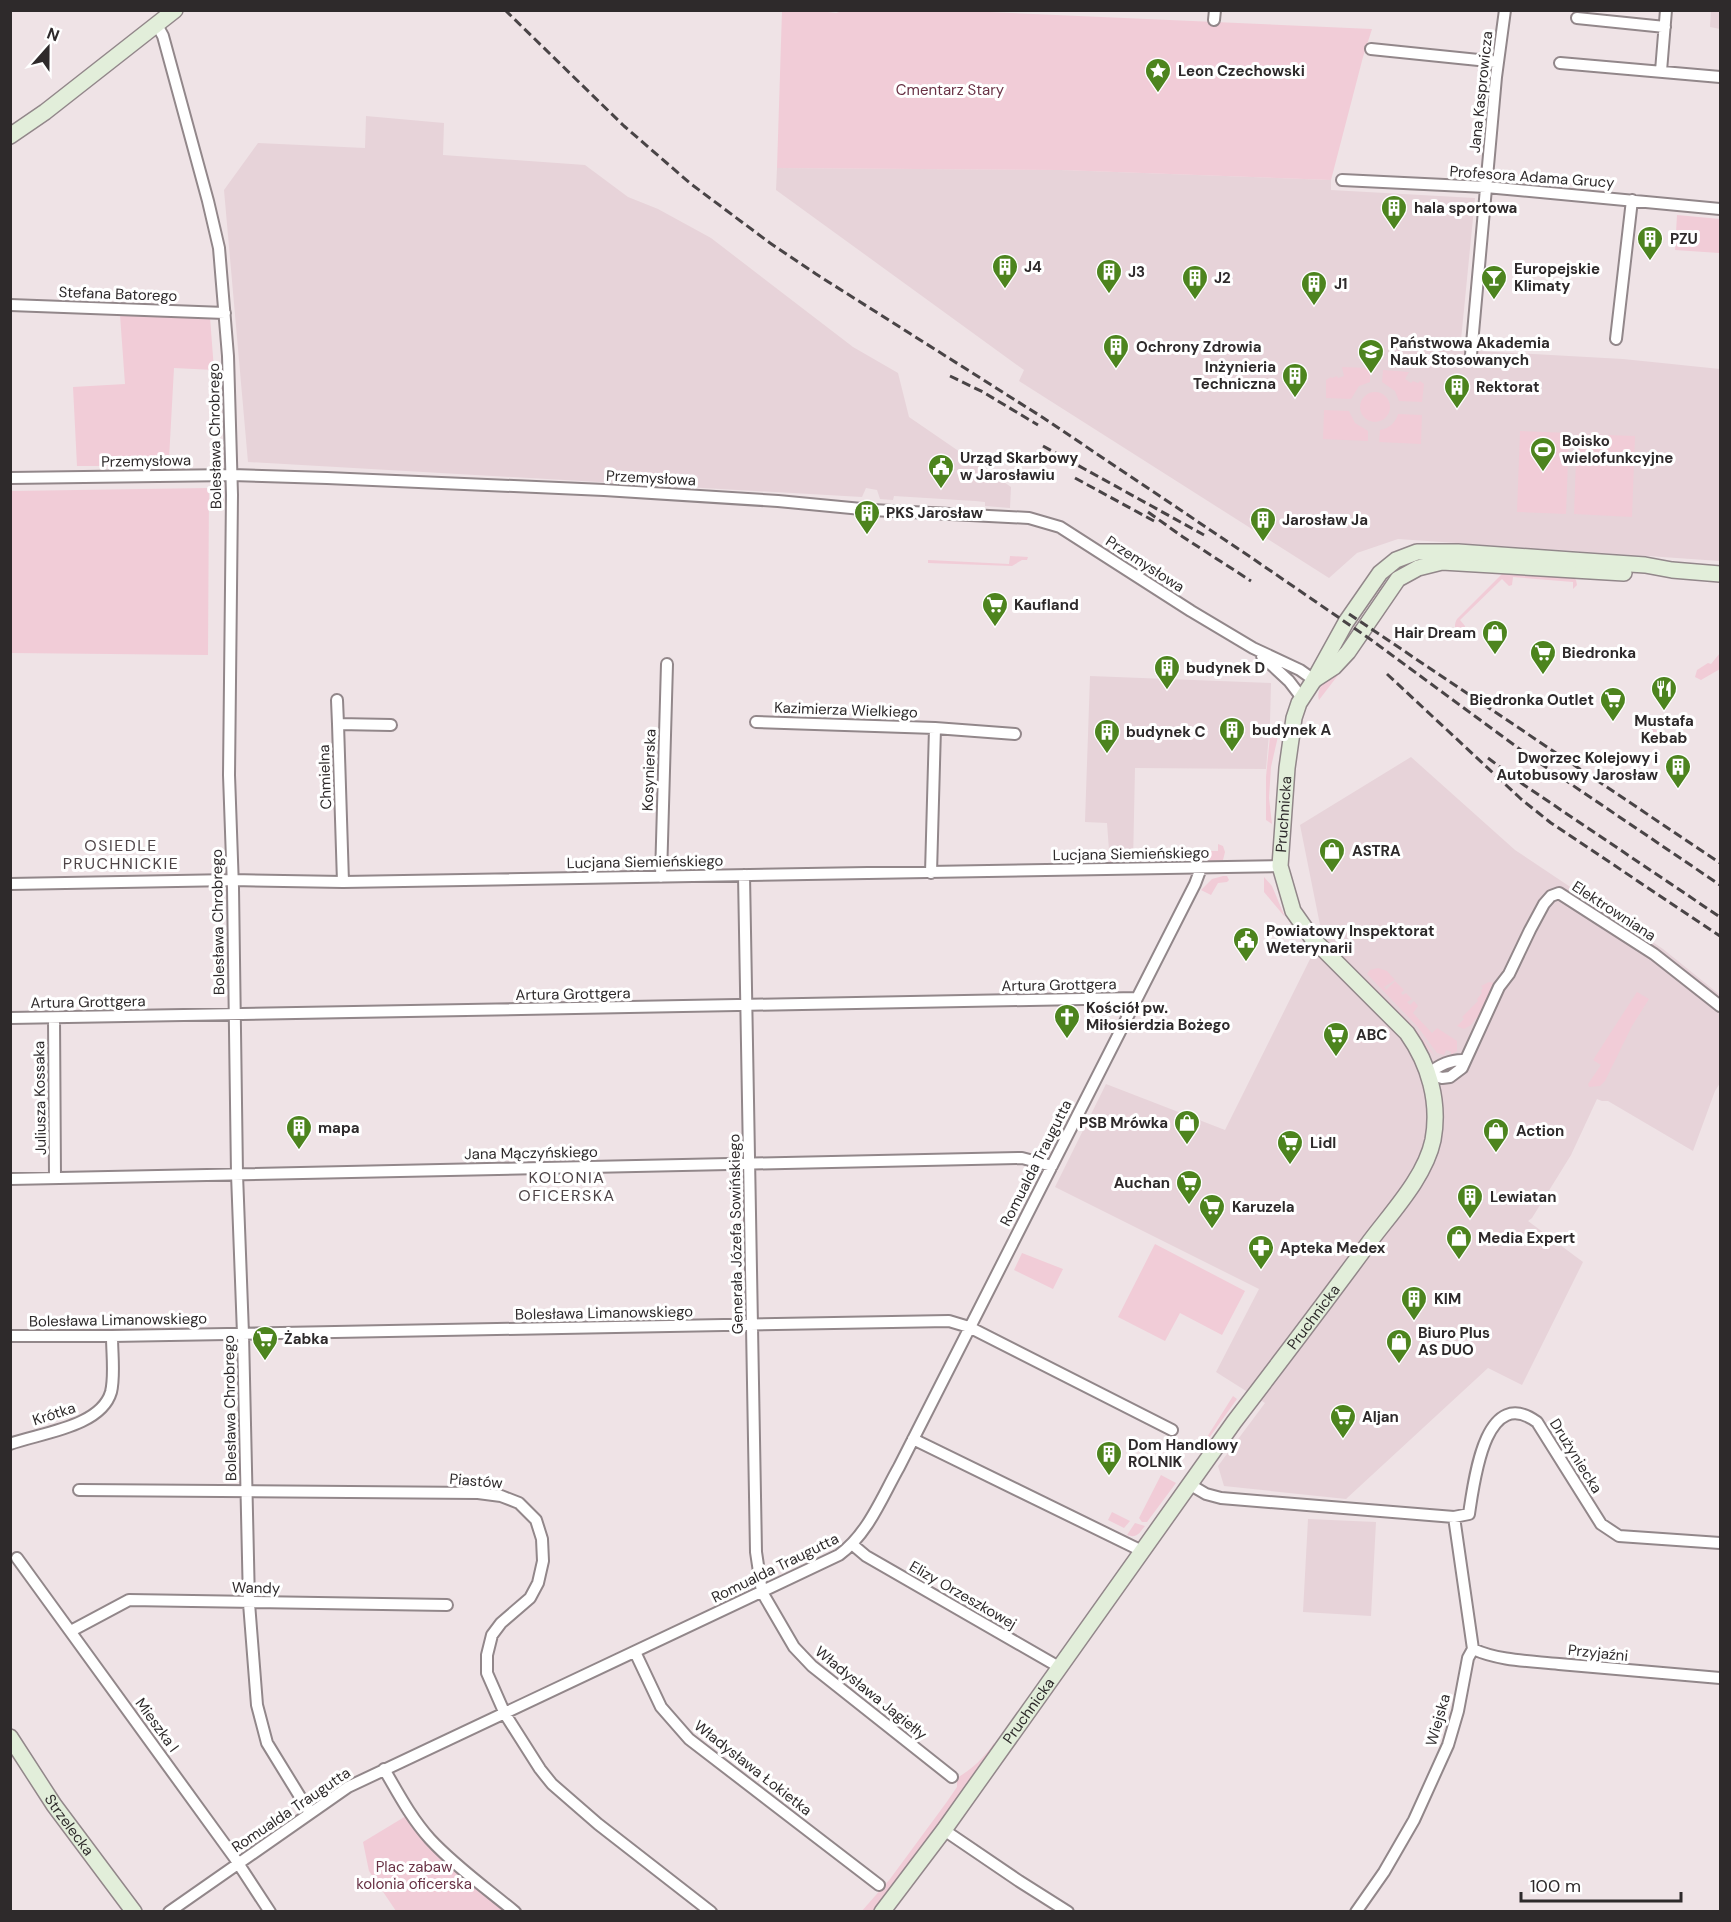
<svg xmlns="http://www.w3.org/2000/svg" width="1731" height="1922" font-family="'DM Sans',sans-serif">
<style>
.built{fill:#e7d3d9}
.green{fill:#f1ccd7}
.lines{fill:none;stroke-linecap:round;stroke-linejoin:round}
.street-casing{stroke:#92878a;stroke-width:14}
.secondary-casing{stroke:#92878a;stroke-width:18}
.street{stroke:#fff;stroke-width:10}
.secondary{stroke:#e2eeda;stroke-width:15}
.rail{stroke:#494446;stroke-width:3;stroke-dasharray:9 4.5;stroke-linecap:butt}
.labels{text-anchor:middle;stroke-width:6;stroke-linejoin:round;paint-order:stroke}
.poi-label{font-size:15px;font-weight:bold;fill:#2e2a2b;stroke:#fff;text-anchor:start}
.park-label{font-size:15px;fill:#693245;stroke:#fff}
.street-label{font-size:15px;fill:#2e2a2b;stroke:#fff}
.neighbourhood-label{font-size:16px;letter-spacing:1.5px;fill:#4e4447;stroke:#fff}
</style>
<rect width="100%" height="100%" fill="#efe3e6"/>
<!-- built -->
<path class="built" d="M1711,11H1720V29L1710,27Z
M366,116L444,123L443,155L585,165L628,197L658,209L711,238L853,347L898,373L909,417L1011,487L1010,508L985,506V502L975,501L894,496L893,500L880,499L877,490L866,488L862,497L248,462L224,190L258,143L365,148Z
M777,168L1061,170L1331,180V190L1475,198L1460,350L1623,359L1720,369V561L1398,539L1357,553L1329,578L1019,381L1024,370L776,190Z
M1090,676L1271,683L1270,722L1266,769L1135,768L1133,863L1110,864L1107,823L1085,822Z
M1411,757L1515,850L1663,949L1720,995V1083L1715,1091L1693,1151L1608,1101H1602L1597,1099L1571,1155L1532,1218L1528,1221L1583,1262L1522,1385L1488,1368L1346,1499L1224,1486L1218,1466L1265,1403L1216,1372L1259,1289L1055,1187L1106,1084L1225,1130L1322,935L1300,825Z
M1308,1519L1376,1522L1371,1616L1303,1612Z"/>
<!-- green -->
<path class="green" d="M812,10L836,13L846,10L967,11L1372,29L1363,57L1331,180L1061,170L777,168L782,11Z
M1677,215L1720,219L1719,253L1675,250Z
M120,315L210,317L214,370L174,368L169,459L167,466H77L73,387L125,384Z
M1342,367L1370,368V382L1359,386L1351,399L1326,398V380L1331,377L1332,378L1337,376L1338,378L1344,376Z
M1383,370L1409,372L1405,379L1411,383L1413,381L1418,383L1420,381L1424,384L1422,402L1399,401L1395,391L1382,382Z
M1360 407a15 15 0 1 1 30 0a15 15 0 1 1-30 0Z
M1324,410L1349,411L1355,423L1368,431V441L1323,439Z
M1398,414L1422,415L1421,444L1379,442L1380,430C1389,429 1396,422 1398,414Z
M1520,431L1569,433L1566,514L1517,512Z
M1577,434L1635,436L1632,517L1574,514Z
M209,488L208,655L11,653V491Z
M1010,556L1028,557L1027,560H1022L1012,566L928,563V560L1009,564Z
M1504,572L1573,577L1576,580L1577,585L1573,589V582L1513,577L1512,585L1509,586L1502,579L1460,620L1465,626V632L1462,634C1455,632 1453,626 1457,619Z
M1720,653V669L1701,680L1695,677L1697,670L1708,663L1711,664Z
M1338,667L1342,670L1319,700C1315,687 1329,676 1338,667Z
M1647,720L1657,731L1658,734L1653,739L1640,732Z
M1279,722L1281,723L1271,767L1269,798L1272,824L1266,820V777L1271,726Z
M1218,844L1223,846L1225,852L1223,860L1217,861L1110,864L1112,851H1218Z
M1223,876H1227L1229,880L1227,882L1218,883L1211,895L1201,890L1212,879Z
M1264,877L1272,886L1285,917L1264,892Z
M1378,968L1387,971L1395,980L1384,987L1386,990L1395,981L1404,990L1401,993L1403,995L1406,993L1412,999L1407,1002L1410,1005L1414,1001L1418,1006L1413,1013L1432,1033L1437,1028L1457,1041V1051L1451,1055V1052L1446,1050L1444,1055L1437,1053L1417,1026L1367,974L1370,970Z
M1365,978L1413,1026L1435,1056L1425,1046L1414,1031L1368,984Z
M1489,982L1495,983L1479,1019L1476,1018L1471,1025L1464,1029L1457,1026L1464,1019L1462,1017L1478,1001L1477,999L1482,993L1481,991L1483,988L1481,986Z
M1637,992L1649,999L1632,1026L1605,1081L1600,1086L1589,1087L1588,1084L1601,1065L1593,1060Z
M1155,1244L1245,1291L1222,1335L1180,1313L1165,1341L1118,1317Z
M1022,1253L1063,1269L1053,1289L1014,1270Z
M1233,1396L1237,1399L1209,1438L1207,1437Z
M1161,1475L1176,1483L1147,1522H1142L1139,1518Z
M1112,1512L1130,1521L1124,1528L1108,1520Z
M1135,1523L1145,1526C1140,1532 1137,1539 1127,1535Z
M994,1743L995,1746L889,1895L874,1911L861,1912L890,1879L946,1803L957,1787V1778C972,1769 985,1757 994,1743Z
M406,1816L453,1866L506,1911H396L369,1871L363,1842Z"/>
<g class="lines">
<defs>
<path id="street" d="M1577,18L1665,27
M1214,20L1215,10
M157,25L163,36L208,201L219,248L228,356L232,495L229,775L233,888L237,1174L243,1334L249,1603L257,1705L267,1743L310,1813
M1371,49L1498,62
M1560,63L1720,77
M1661,71L1666,10
M1342,180L1486,187L1720,209
M10,305L225,313
M1616,339L1632,200
M1471,355L1496,77L1505,10
M10,478L232,475L327,478L604,490L778,501L872,510L1029,518L1060,527L1191,611L1253,648L1300,670L1314,680
M1262,656L1289,681L1302,698
M337,700L338,724
M756,722L935,728L1015,734
M931,873L935,728
M744,875L756,1552L762,1592L794,1647L812,1666L952,1777
M661,877L667,664
M343,882L338,724L391,725
M10,884L232,880L343,882L1280,866
M10,1018L1137,998
M54,1018L55,1178
M1465,1060C1452,1059 1438,1065 1429,1074L1442,1078L1450,1077L1462,1068L1499,987L1509,974L1530,930L1544,904L1551,896L1559,893L1654,954L1720,1006
M10,1179L1022,1158L1052,1166
M10,1336H112L949,1321L969,1327L1172,1430
M913,1439L1142,1551
M10,1444C40,1433 101,1427 111,1392C115,1376 112,1354 112,1336
M1189,1484L1206,1494L1221,1498L1454,1517L1469,1514C1474,1481 1485,1384 1537,1422L1601,1524L1619,1536L1720,1543
M79,1490L478,1493L501,1496L519,1503L536,1520L542,1539L543,1561L538,1583L530,1598L501,1623L492,1635L487,1655V1673L505,1714L540,1769L552,1784L598,1824L711,1912
M853,1545L866,1556L1059,1667
M17,1558L234,1857L270,1912
M71,1631L129,1600L447,1605
M1473,1649C1499,1661 1531,1661 1559,1664C1613,1669 1667,1673 1720,1678
M635,1652L661,1707L689,1739L879,1885
M384,1769C398,1793 411,1818 430,1839C455,1866 486,1888 515,1912
M944,1830L1019,1881L1068,1912
M169,1912L348,1787L839,1555C868,1534 882,1497 899,1467L1195,884L1201,868
M1356,1912L1384,1872L1414,1820L1448,1745L1458,1711L1468,1658L1473,1649L1454,1517"/>
<g id="secondary">
<path d="M10,136L45,112L175,10"/>
<path d="M1314,680L1334,667L1348,652L1398,579L1418,568L1442,562L1624,573"/>
<path id="s1" d="M10,1737L54,1805L134,1912"/>
<path id="s2" d="M882,1912L944,1830L1234,1422C1279,1363 1324,1304 1368,1244C1390,1214 1425,1178 1433,1140C1440,1102 1429,1064 1407,1033L1312,938L1293,911L1280,866L1287,768L1294,718L1299,703L1314,680L1346,622L1380,573L1396,560L1417,552H1458L1572,560L1645,565L1672,570L1720,574"/>
</g>
</defs>
<!-- street casing -->
<use href="#street" class="street-casing"/>
<!-- secondary casing -->
<use href="#secondary" class="secondary-casing"/>
<!-- street -->
<use href="#street" class="street"/>
<!-- secondary -->
<use href="#secondary" class="secondary"/>
<!-- rail -->
<path class="rail" d="M505,10L624,126L691,184L770,243L816,274L1042,417L1249,556L1370,639L1525,753L1720,885
M950,376L983,392L1038,425
M1043,446L1204,535
M1075,478L1154,521
M1148,512L1183,537L1251,581
M1349,614L1720,863
M1387,674L1521,799L1551,823L1720,936
M1488,758L1524,785L1720,917"/>
</g>
<!-- icons -->
<defs>
<symbol id="sight-pin" viewBox="-11 -11 22 30"><path d="M0 17L-7.5 6A9.5 9.5 0 1 1 7.5 6Z" fill="#4d841e" stroke="#fff"/><path d="M0-6L1.8-2.2L6-1.7L2.9 1.2L3.7 5.4L0 3.3L-3.7 5.4L-2.9 1.2L-6-1.7L-1.8-2.2Z" fill="#fff"/></symbol>
<symbol id="building-pin" viewBox="-11 -11 22 30"><path d="M0 17L-7.5 6A9.5 9.5 0 1 1 7.5 6Z" fill="#4d841e" stroke="#fff"/><path d="M-4-6H4V6H1V3H-1V6H-4ZM-2.5-4.3h1.7v1.8h-1.7ZM.8-4.3h1.7v1.8H.8ZM-2.5-1h1.7V.8h-1.7ZM.8-1h1.7V.8H.8Z" fill="#fff"/></symbol>
<symbol id="bar-pin" viewBox="-11 -11 22 30"><path d="M0 17L-7.5 6A9.5 9.5 0 1 1 7.5 6Z" fill="#4d841e" stroke="#fff"/><path d="M-6-5H6L.8 .8V4.5H3.5V6h-7V4.5H-.8V.8Z" fill="#fff"/></symbol>
<symbol id="university-pin" viewBox="-11 -11 22 30"><path d="M0 17L-7.5 6A9.5 9.5 0 1 1 7.5 6Z" fill="#4d841e" stroke="#fff"/><path d="M0-5L7-2L0 1L-7-2ZM-4 1L0 2.5L4 1V4Q0 6-4 4Z" fill="#fff"/></symbol>
<symbol id="stadium-pin" viewBox="-11 -11 22 30"><path d="M0 17L-7.5 6A9.5 9.5 0 1 1 7.5 6Z" fill="#4d841e" stroke="#fff"/><path d="M0-5a6.5 5 0 1 0 0 10a6.5 5 0 1 0 0-10ZM-3.5-1.8h7v3.6h-7Z" fill="#fff"/></symbol>
<symbol id="civic-pin" viewBox="-11 -11 22 30"><path d="M0 17L-7.5 6A9.5 9.5 0 1 1 7.5 6Z" fill="#4d841e" stroke="#fff"/><path d="M-.6-6.5H3V-4.5H.6V-3L4-1V1h2V6H-6V1h2V-1L-.6-3ZM-1.2 2.5V6h2.4V2.5Z" fill="#fff"/></symbol>
<symbol id="supermarket-pin" viewBox="-11 -11 22 30"><path d="M0 17L-7.5 6A9.5 9.5 0 1 1 7.5 6Z" fill="#4d841e" stroke="#fff"/><path d="M-6-5.5h2.5l.6 2H6L4.5 2H-2.5L-4.4-4H-6ZM-1.5 3.2a1.3 1.3 0 1 0 .1 0ZM3 3.2a1.3 1.3 0 1 0 .1 0Z" fill="#fff"/></symbol>
<symbol id="shop-pin" viewBox="-11 -11 22 30"><path d="M0 17L-7.5 6A9.5 9.5 0 1 1 7.5 6Z" fill="#4d841e" stroke="#fff"/><path d="M-5-2.5h2.3a2.7 3.5 0 0 1 5.4 0H5L5.5 6h-11ZM-1.5-2.5h3a1.5 2.3 0 0 0-3 0Z" fill="#fff"/></symbol>
<symbol id="restaurant-pin" viewBox="-11 -11 22 30"><path d="M0 17L-7.5 6A9.5 9.5 0 1 1 7.5 6Z" fill="#4d841e" stroke="#fff"/><path d="M-5-6h1v4h1v-4h1v4h1v-4h1v5L-1.5 .5V6h-2V.5L-5-1ZM5-6V6H3V1.5H1.5Q1.5-4 5-6Z" fill="#fff"/></symbol>
<symbol id="church-pin" viewBox="-11 -11 22 30"><path d="M0 17L-7.5 6A9.5 9.5 0 1 1 7.5 6Z" fill="#4d841e" stroke="#fff"/><path d="M-1.2-6h2.4v3.5h3.3v2.4h-3.3V6h-2.4V-.1h-3.3v-2.4h3.3Z" fill="#fff"/></symbol>
<symbol id="pharmacy-pin" viewBox="-11 -11 22 30"><path d="M0 17L-7.5 6A9.5 9.5 0 1 1 7.5 6Z" fill="#4d841e" stroke="#fff"/><path d="M-2-6h4v4h4v4h-4v4h-4v-4h-4v-4h4Z" fill="#fff"/></symbol>
</defs>
<g fill-rule="evenodd">
<use href="#sight-pin" x="1143" y="56" width="30" height="40"/>
<use href="#building-pin" x="1379" y="193" width="30" height="40"/>
<use href="#building-pin" x="1635" y="224" width="30" height="40"/>
<use href="#building-pin" x="990" y="252" width="30" height="40"/>
<use href="#building-pin" x="1094" y="257" width="30" height="40"/>
<use href="#building-pin" x="1180" y="263" width="30" height="40"/>
<use href="#bar-pin" x="1479" y="263" width="30" height="40"/>
<use href="#building-pin" x="1299" y="269" width="30" height="40"/>
<use href="#building-pin" x="1101" y="332" width="30" height="40"/>
<use href="#university-pin" x="1356" y="337" width="30" height="40"/>
<use href="#building-pin" x="1280" y="361" width="30" height="40"/>
<use href="#building-pin" x="1442" y="372" width="30" height="40"/>
<use href="#stadium-pin" x="1528" y="435" width="30" height="40"/>
<use href="#civic-pin" x="926" y="452" width="30" height="40"/>
<use href="#building-pin" x="852" y="498" width="30" height="40"/>
<use href="#building-pin" x="1248" y="505" width="30" height="40"/>
<use href="#supermarket-pin" x="980" y="590" width="30" height="40"/>
<use href="#shop-pin" x="1480" y="618" width="30" height="40"/>
<use href="#supermarket-pin" x="1528" y="638" width="30" height="40"/>
<use href="#building-pin" x="1152" y="653" width="30" height="40"/>
<use href="#restaurant-pin" x="1649" y="674" width="30" height="40"/>
<use href="#supermarket-pin" x="1598" y="685" width="30" height="40"/>
<use href="#building-pin" x="1217" y="715" width="30" height="40"/>
<use href="#building-pin" x="1092" y="717" width="30" height="40"/>
<use href="#building-pin" x="1663" y="752" width="30" height="40"/>
<use href="#shop-pin" x="1317" y="836" width="30" height="40"/>
<use href="#civic-pin" x="1231" y="925" width="30" height="40"/>
<use href="#church-pin" x="1052" y="1002" width="30" height="40"/>
<use href="#supermarket-pin" x="1321" y="1020" width="30" height="40"/>
<use href="#shop-pin" x="1172" y="1108" width="30" height="40"/>
<use href="#building-pin" x="284" y="1113" width="30" height="40"/>
<use href="#shop-pin" x="1481" y="1116" width="30" height="40"/>
<use href="#supermarket-pin" x="1275" y="1128" width="30" height="40"/>
<use href="#supermarket-pin" x="1174" y="1168" width="30" height="40"/>
<use href="#building-pin" x="1455" y="1182" width="30" height="40"/>
<use href="#supermarket-pin" x="1197" y="1192" width="30" height="40"/>
<use href="#shop-pin" x="1444" y="1223" width="30" height="40"/>
<use href="#pharmacy-pin" x="1246" y="1233" width="30" height="40"/>
<use href="#building-pin" x="1399" y="1284" width="30" height="40"/>
<use href="#supermarket-pin" x="250" y="1324" width="30" height="40"/>
<use href="#shop-pin" x="1384" y="1327" width="30" height="40"/>
<use href="#supermarket-pin" x="1328" y="1402" width="30" height="40"/>
<use href="#building-pin" x="1094" y="1439" width="30" height="40"/>
</g>
<g class="labels">
<!-- poi labels -->
<g class="poi-label">
<text x="1178" y="76">Leon Czechowski</text>
<text x="1414" y="213">hala sportowa</text>
<text x="1670" y="244">PZU</text>
<text x="1024" y="272">J4</text>
<text x="1514" y="274">Europejskie<tspan x="1514" dy="17">Klimaty</tspan></text>
<text x="1128" y="277">J3</text>
<text x="1214" y="283">J2</text>
<text x="1334" y="289">J1</text>
<text x="1390" y="348">Państwowa Akademia<tspan x="1390" dy="17">Nauk Stosowanych</tspan></text>
<text x="1136" y="352">Ochrony Zdrowia</text>
<text x="1276" y="372" text-anchor="end">Inżynieria<tspan x="1276" dy="17">Techniczna</tspan></text>
<text x="1476" y="392">Rektorat</text>
<text x="1562" y="446">Boisko<tspan x="1562" dy="17">wielofunkcyjne</tspan></text>
<text x="960" y="463">Urząd Skarbowy<tspan x="960" dy="17">w Jarosławiu</tspan></text>
<text x="886" y="518">PKS Jarosław</text>
<text x="1282" y="525">Jarosław Ja</text>
<text x="1014" y="610">Kaufland</text>
<text x="1476" y="638" text-anchor="end">Hair Dream</text>
<text x="1562" y="658">Biedronka</text>
<text x="1186" y="673">budynek D</text>
<text x="1594" y="705" text-anchor="end">Biedronka Outlet</text>
<text x="1664" y="726" text-anchor="middle">Mustafa<tspan x="1664" dy="17">Kebab</tspan></text>
<text x="1252" y="735">budynek A</text>
<text x="1126" y="737">budynek C</text>
<text x="1658" y="763" text-anchor="end">Dworzec Kolejowy i<tspan x="1658" dy="17">Autobusowy Jarosław</tspan></text>
<text x="1352" y="856">ASTRA</text>
<text x="1266" y="936">Powiatowy Inspektorat<tspan x="1266" dy="17">Weterynarii</tspan></text>
<text x="1086" y="1013">Kościół pw.<tspan x="1086" dy="17">Miłosierdzia Bożego</tspan></text>
<text x="1356" y="1040">ABC</text>
<text x="1168" y="1128" text-anchor="end">PSB Mrówka</text>
<text x="318" y="1133">mapa</text>
<text x="1516" y="1136">Action</text>
<text x="1310" y="1148">Lidl</text>
<text x="1170" y="1188" text-anchor="end">Auchan</text>
<text x="1490" y="1202">Lewiatan</text>
<text x="1232" y="1212">Karuzela</text>
<text x="1478" y="1243">Media Expert</text>
<text x="1280" y="1253">Apteka Medex</text>
<text x="1434" y="1304">KIM</text>
<text x="1418" y="1338">Biuro Plus<tspan x="1418" dy="17">AS DUO</tspan></text>
<text x="284" y="1344">Żabka</text>
<text x="1362" y="1422">Aljan</text>
<text x="1128" y="1450">Dom Handlowy<tspan x="1128" dy="17">ROLNIK</tspan></text>
</g>
<!-- park labels -->
<g class="park-label">
<text x="950" y="95">Cmentarz Stary</text>
<text x="414" y="1872">Plac zabaw<tspan x="414" dy="17">kolonia oficerska</tspan></text>
</g>
<!-- street labels -->
<g class="street-label">
<text transform="translate(1481 92) rotate(-84)" y="5">Jana Kasprowicza</text>
<text transform="translate(1532 177) rotate(4)" y="5">Profesora Adama Grucy</text>
<text transform="translate(118 294) rotate(2)" y="5">Stefana Batorego</text>
<text transform="translate(215 436) rotate(-91)" y="5">Bolesława Chrobrego</text>
<text transform="translate(146 461) rotate(-1)" y="5">Przemysłowa</text>
<text transform="translate(651 478) rotate(3)" y="5">Przemysłowa</text>
<text transform="translate(1145 564) rotate(33)" y="5">Przemysłowa</text>
<text transform="translate(846 710) rotate(2)" y="5">Kazimierza Wielkiego</text>
<text transform="translate(649 770) rotate(-88)" y="5">Kosynierska</text>
<text transform="translate(325 777) rotate(-92)" y="5">Chmielna</text>
<text dy="5" stroke="none"><textPath href="#s2" startOffset="1329">Pruchnicka</textPath></text>
<text transform="translate(1131 854) rotate(-1)" y="5">Lucjana Siemieńskiego</text>
<text transform="translate(645 862) rotate(-1)" y="5">Lucjana Siemieńskiego</text>
<text transform="translate(1614 911) rotate(33)" y="5">Elektrowniana</text>
<text transform="translate(218 922) rotate(-91)" y="5">Bolesława Chrobrego</text>
<text transform="translate(1059 985) rotate(-1)" y="5">Artura Grottgera</text>
<text transform="translate(573 994) rotate(-1)" y="5">Artura Grottgera</text>
<text transform="translate(88 1002) rotate(-1)" y="5">Artura Grottgera</text>
<text transform="translate(40 1098) rotate(-91)" y="5">Juliusza Kossaka</text>
<text transform="translate(531 1153) rotate(-1)" y="5">Jana Mączyńskiego</text>
<text transform="translate(1036 1163) rotate(-63)" y="5">Romualda Traugutta</text>
<text transform="translate(736 1234) rotate(-91)" y="5">Generała Józefa Sowińskiego</text>
<text transform="translate(604 1313) rotate(-1)" y="5">Bolesława Limanowskiego</text>
<text dy="5" stroke="none"><textPath href="#s2" startOffset="735">Pruchnicka</textPath></text>
<text transform="translate(118 1320) rotate(-1)" y="5">Bolesława Limanowskiego</text>
<text transform="translate(230 1408) rotate(-91)" y="5">Bolesława Chrobrego</text>
<text transform="translate(54 1414) rotate(-18)" y="5">Krótka</text>
<text transform="translate(1576 1456) rotate(58)" y="5">Drużyniecka</text>
<text transform="translate(476 1481) rotate(5)" y="5">Piastów</text>
<text transform="translate(775 1568) rotate(-26)" y="5">Romualda Traugutta</text>
<text transform="translate(256 1588) rotate(1)" y="5">Wandy</text>
<text transform="translate(963 1595) rotate(30)" y="5">Elizy Orzeszkowej</text>
<text transform="translate(1598 1653) rotate(6)" y="5">Przyjaźni</text>
<text transform="translate(871 1693) rotate(39)" y="5">Władysława Jagiełły</text>
<text dy="5" stroke="none"><textPath href="#s2" startOffset="249">Pruchnicka</textPath></text>
<text transform="translate(1438 1720) rotate(-74)" y="5">Wiejska</text>
<text transform="translate(157 1725) rotate(54)" y="5">Mieszka I</text>
<text transform="translate(753 1768) rotate(38)" y="5">Władysława Łokietka</text>
<text transform="translate(291 1810) rotate(-34)" y="5">Romualda Traugutta</text>
<text dy="5" stroke="none"><textPath href="#s1" startOffset="106">Strzelecka</textPath></text>
</g>
<!-- neighbourhood labels -->
<g class="neighbourhood-label">
<text x="121" y="851">OSIEDLE<tspan x="121" dy="18">PRUCHNICKIE</tspan></text>
<text x="567" y="1183">KOLONIA<tspan x="567" dy="18">OFICERSKA</tspan></text>
</g>
</g>
<!-- border -->
<rect width="1731" height="1922" fill="none" stroke="#2e2a2b" stroke-width="24"/>
<!-- north arrow -->
<g transform="translate(48 48) rotate(21)" stroke="#ffffff" stroke-width="4.5" paint-order="stroke">
<path d="M0-4.5L10 22L0 15L-10 22Z" fill="#2e2a2b"/>
<text y="-9" font-size="16" font-weight="bold" text-anchor="middle" fill="#2e2a2b">N</text>
</g>
<!-- scale -->
<path d="M1521 1892v9h160v-9" fill="none" stroke="#2e2a2b" stroke-width="3"/>
<text x="1530" y="1892" font-size="18" fill="#2e2a2b" stroke="#ffffff" stroke-width="4.5" paint-order="stroke">100 m</text>
</svg>
